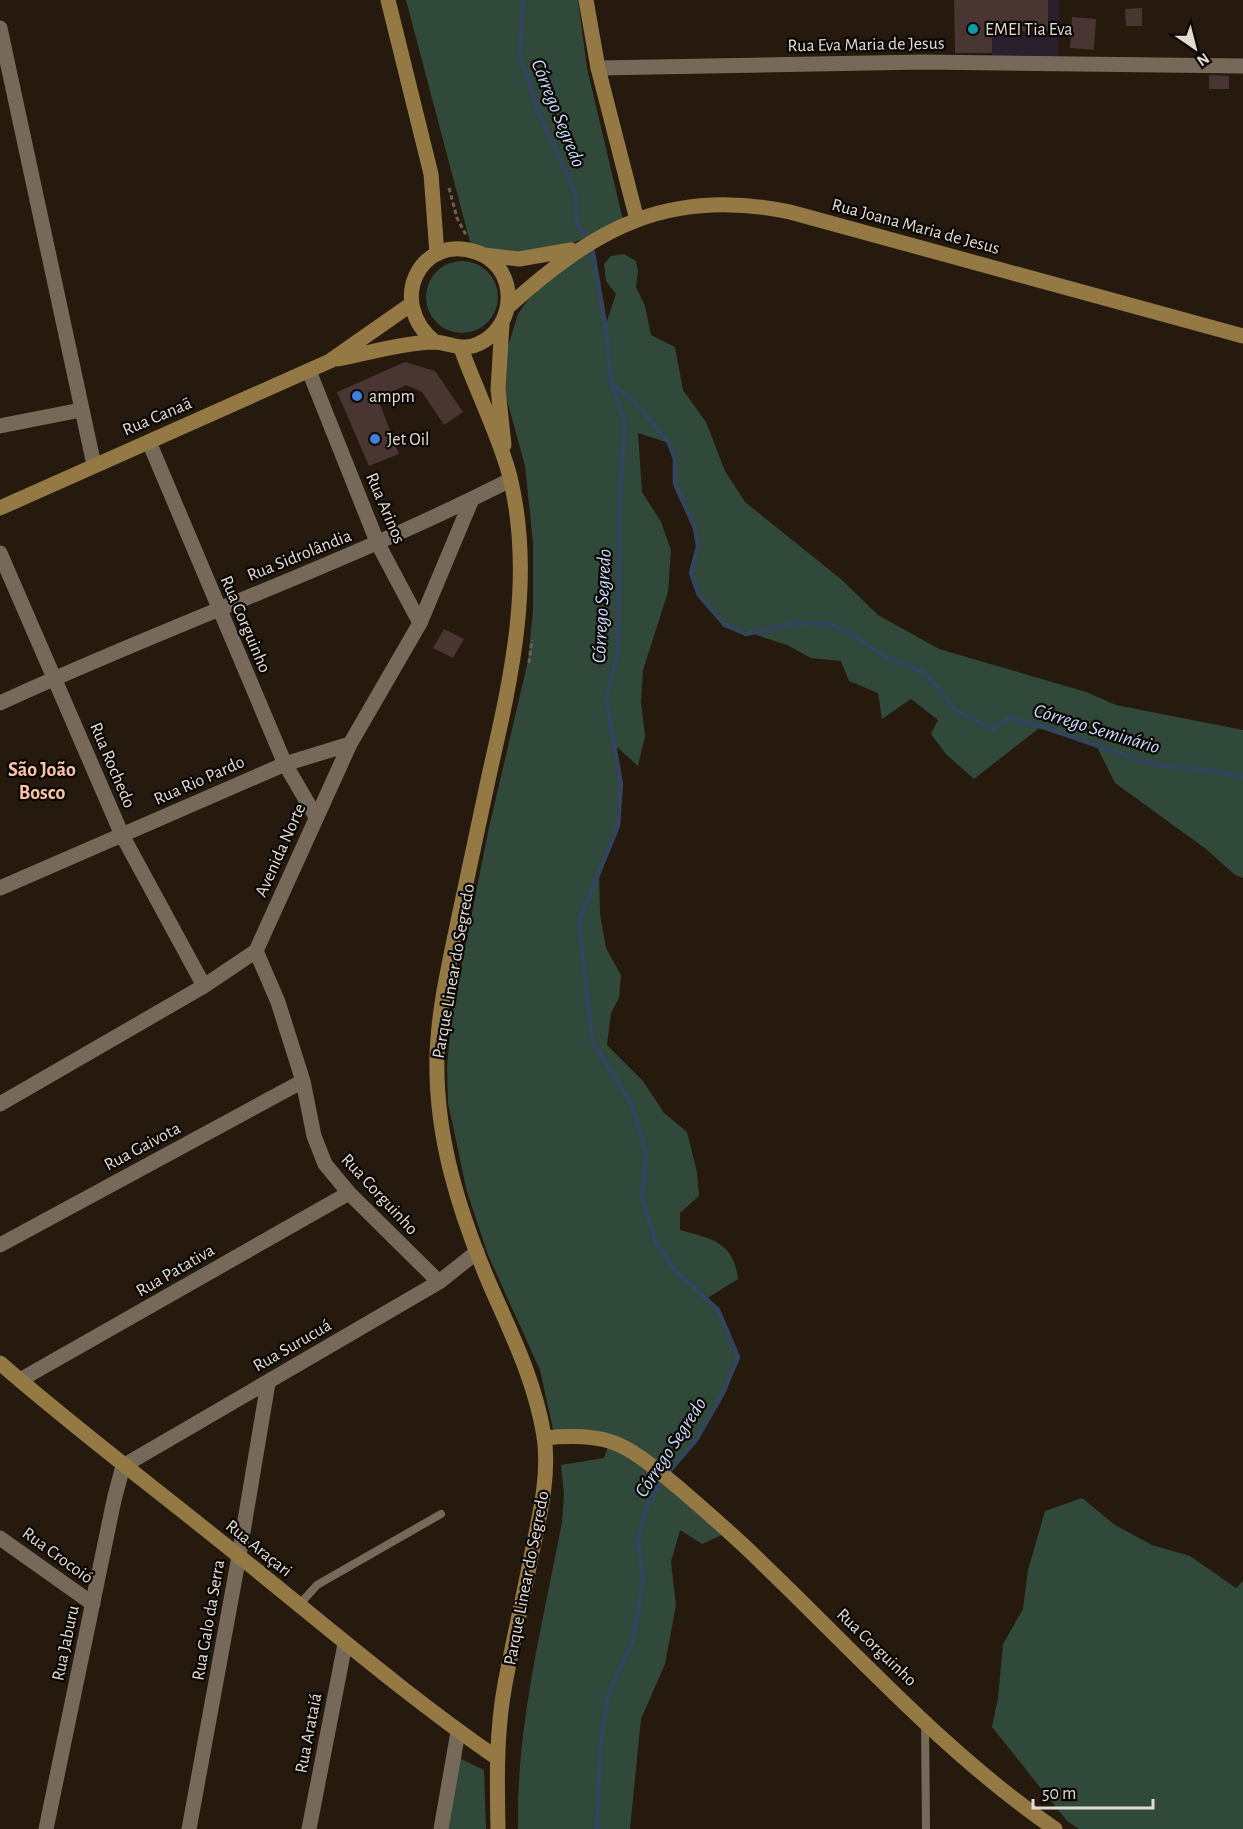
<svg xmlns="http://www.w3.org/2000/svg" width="1243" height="1829" font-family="'Alegreya Sans',sans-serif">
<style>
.education{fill:#2a1f2d}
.green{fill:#30493b}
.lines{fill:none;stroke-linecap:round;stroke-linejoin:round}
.stream{stroke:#33445e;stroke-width:4.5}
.building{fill:#493532}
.path{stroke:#6a6155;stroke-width:3;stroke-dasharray:4.5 3;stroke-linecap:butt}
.lane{stroke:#76695a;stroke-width:8}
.street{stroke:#76695a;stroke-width:15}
.secondary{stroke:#947944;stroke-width:15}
.culture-dot{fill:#0f9aa8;stroke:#0a0603;stroke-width:2}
.shop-dot{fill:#3f7fe0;stroke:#0a0603;stroke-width:2}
.labels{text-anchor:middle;stroke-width:4.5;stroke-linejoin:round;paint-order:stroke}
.poi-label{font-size:18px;fill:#e2dbd2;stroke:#0a0603;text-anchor:start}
.street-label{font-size:18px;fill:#e2dbd2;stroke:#0a0603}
.water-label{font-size:20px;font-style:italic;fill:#c6daf9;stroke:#0a0603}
.neighbourhood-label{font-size:20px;font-weight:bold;fill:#fec2a5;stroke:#0a0603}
</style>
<rect width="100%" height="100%" fill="#251a0d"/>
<!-- education -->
<path class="education" d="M992,0H1059L1058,58L992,59Z"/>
<!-- green -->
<path class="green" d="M406,0H578L587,68L623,220C601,230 578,242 555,250C535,257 485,256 470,242Z
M590,245L605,327L616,294L606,281L604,264L611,256L624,254L636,261L638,272L636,287L645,306L651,335L675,347L683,390L706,422L725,471L745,502L842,580L878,615L939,649L1086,692L1116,705L1243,730V878L1235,875L1206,849L1115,783L1097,747L1043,725L974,779L946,754L931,734L938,720L911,699L882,719L878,693L849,681L841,661L811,658L787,645L725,625L699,595L691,573L698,546L695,528L675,484V459L669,443L638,433L642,492L661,522L671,550L668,592L643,670L641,702L645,736L638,766L617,747L621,784L618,826L599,871L600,914L606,948L621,975L619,998L611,1013L607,1045L643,1081L664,1113L687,1132L697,1172L699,1196L680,1213V1230C712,1239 733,1241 738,1279L706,1299L718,1310L738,1357C720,1401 698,1438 669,1475L724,1534L702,1544L680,1530L671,1562L676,1605L665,1664L641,1719L630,1829H518C516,1726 543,1623 562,1522L564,1494L561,1465L604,1458L610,1441L554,1434L540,1370L488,1255L467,1192L448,1103L447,1067L452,1014L488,832L528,661L533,610V543L525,466L505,393L502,365L518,314L530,297Z
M426 297a36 36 0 1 1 72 0a36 36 0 1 1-72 0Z
M1082,1498L1115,1525L1152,1545L1190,1556L1236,1588L1243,1581V1829H1079L1067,1821L992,1727L998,1698L1003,1644L1023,1609L1028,1570L1045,1511Z
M455,1756L484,1770L486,1829H445Z"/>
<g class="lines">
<!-- stream -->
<path class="stream" d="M523,0L520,56L540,117L575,191L577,224L590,239
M592,247L606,329L611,383L625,422L620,494L618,651L606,698L621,784L618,826L579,921L592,1041L631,1103L646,1152L642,1198L656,1243L676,1271L718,1310L738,1357L723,1393L696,1440L665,1476L647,1507L638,1538L643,1581L633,1640L608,1695L600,1748L597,1829
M611,383L634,401L669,443L675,459V484L695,528L698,546L691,573L699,595L725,625L746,634L797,623L830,624L852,634L887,658L924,672L957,711L993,729L1009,718C1056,728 1100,749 1147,762C1179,771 1209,766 1243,778"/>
</g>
<!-- building -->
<path class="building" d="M954,0H1048V31H992V53H955Z
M1142,8V26H1126L1125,9Z
M1072,17L1096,19L1094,50L1070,48Z
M1209,75L1229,76V89H1209Z
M405,362L435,371L463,412L444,425L422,392L406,385L378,399L399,454L369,466L337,392Z
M444,629L464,639L453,658L433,648Z"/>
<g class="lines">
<!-- path -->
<path class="path" d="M449,188L457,218L466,235
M529,663L532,640"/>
<!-- lane -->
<path class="lane" d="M299,1605L317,1585L441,1514
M925,1723L926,1829"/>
<!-- street -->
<path class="street" d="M0,28L94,465
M598,68L923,62L1243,66
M309,371L378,544L420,623
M0,426L81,410
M149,442L285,764L316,817
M0,553L122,835L204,986
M0,703C169,625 345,564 510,480
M0,888L285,764L350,744
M256,951L278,1002L303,1081L314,1136L325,1164L349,1193L439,1282
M0,1104L204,986L256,951L350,744L420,623L472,499
M0,1245L303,1081
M20,1380L349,1193
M0,1538L93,1604
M46,1829L114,1500L123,1466L439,1282L477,1252
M189,1829L239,1556L268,1383
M309,1829L345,1644
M441,1829L458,1732"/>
<!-- secondary -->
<path class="secondary" d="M388,0L431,174L437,254
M586,0L598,68L637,220
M484,255L519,259L571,250
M509,306C596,227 670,187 790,212L1243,336
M502,324L498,389L504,445
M461,348C475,388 500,437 510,477C534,576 512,675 490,771C479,821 469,871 458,921C449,965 438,1011 437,1057C435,1136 459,1212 490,1285C512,1335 535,1381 544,1436C550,1476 539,1518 531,1557C523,1599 513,1642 505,1684C496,1732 497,1781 498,1829
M338,359C369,353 402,343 433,342C450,342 461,352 478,344C518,327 519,266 476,252C420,233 386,303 435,342
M0,508L330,361L410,305
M0,1363C78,1431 160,1492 240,1557C325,1625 407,1696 497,1758
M544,1438C565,1436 591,1435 612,1442C637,1451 658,1471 679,1488C708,1513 736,1537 763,1564C857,1654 947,1755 1055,1829"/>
</g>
<!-- markers -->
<circle class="culture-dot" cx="973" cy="29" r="6"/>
<g class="shop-dot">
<circle cx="357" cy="396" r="6"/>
<circle cx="375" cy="439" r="6"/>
</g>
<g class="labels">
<!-- poi labels -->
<g class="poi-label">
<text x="985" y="35">EMEI Tia Eva</text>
<text x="369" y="402">ampm</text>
<text x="387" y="445">Jet Oil</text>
</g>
<!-- street labels -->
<g class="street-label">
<text transform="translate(866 44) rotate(-1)" y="6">Rua Eva Maria de Jesus</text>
<text transform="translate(916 226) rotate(15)" y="6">Rua Joana Maria de Jesus</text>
<text transform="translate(157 416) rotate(-23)" y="6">Rua Canaã</text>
<text transform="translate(386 508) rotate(67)" y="6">Rua Arinos</text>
<text transform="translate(299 555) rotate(-22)" y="6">Rua Sidrolândia</text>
<text transform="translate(246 624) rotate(67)" y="6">Rua Corguinho</text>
<text transform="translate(113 765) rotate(67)" y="6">Rua Rochedo</text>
<text transform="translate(199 780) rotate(-24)" y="6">Rua Rio Pardo</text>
<text transform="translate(280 850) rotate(-66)" y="6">Avenida Norte</text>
<text transform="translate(453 971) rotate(-80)" y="6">Parque Linear do Segredo</text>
<text transform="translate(142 1146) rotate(-28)" y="6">Rua Gaivota</text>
<text transform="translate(380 1194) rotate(47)" y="6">Rua Corguinho</text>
<text transform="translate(175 1270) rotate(-30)" y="6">Rua Patativa</text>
<text transform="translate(292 1345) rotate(-30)" y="6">Rua Surucuá</text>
<text transform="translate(259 1548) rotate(39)" y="6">Rua Araçari</text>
<text transform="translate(58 1555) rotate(36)" y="6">Rua Crocoió</text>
<text transform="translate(526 1578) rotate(-79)" y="6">Parque Linear do Segredo</text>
<text transform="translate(208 1620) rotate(-80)" y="6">Rua Galo da Serra</text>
<text transform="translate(65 1643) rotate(-78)" y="6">Rua Jaburu</text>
<text transform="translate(877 1647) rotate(44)" y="6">Rua Corguinho</text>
<text transform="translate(308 1733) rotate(-79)" y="6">Rua Arataiá</text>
</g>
<!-- water labels -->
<g class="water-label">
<text transform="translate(559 113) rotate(68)" y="7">Córrego Segredo</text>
<text transform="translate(601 606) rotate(-87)" y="7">Córrego Segredo</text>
<text transform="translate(1097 728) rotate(17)" y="7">Córrego Seminário</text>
<text transform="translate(670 1447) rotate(-57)" y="7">Córrego Segredo</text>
</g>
<!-- neighbourhood labels -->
<g class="neighbourhood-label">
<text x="42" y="776">São João<tspan x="42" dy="23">Bosco</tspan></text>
</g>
</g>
<!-- north arrow -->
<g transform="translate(1195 48) rotate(145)" stroke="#0a0603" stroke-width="4.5" paint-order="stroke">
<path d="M0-4.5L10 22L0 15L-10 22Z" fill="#e2dbd2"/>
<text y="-9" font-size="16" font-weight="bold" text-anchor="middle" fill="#e2dbd2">N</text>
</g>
<!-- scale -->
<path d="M1033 1799v9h120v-9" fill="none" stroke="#e2dbd2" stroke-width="3"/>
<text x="1042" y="1799" font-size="18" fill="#e2dbd2" stroke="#0a0603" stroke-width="4.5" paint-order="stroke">50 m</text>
</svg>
